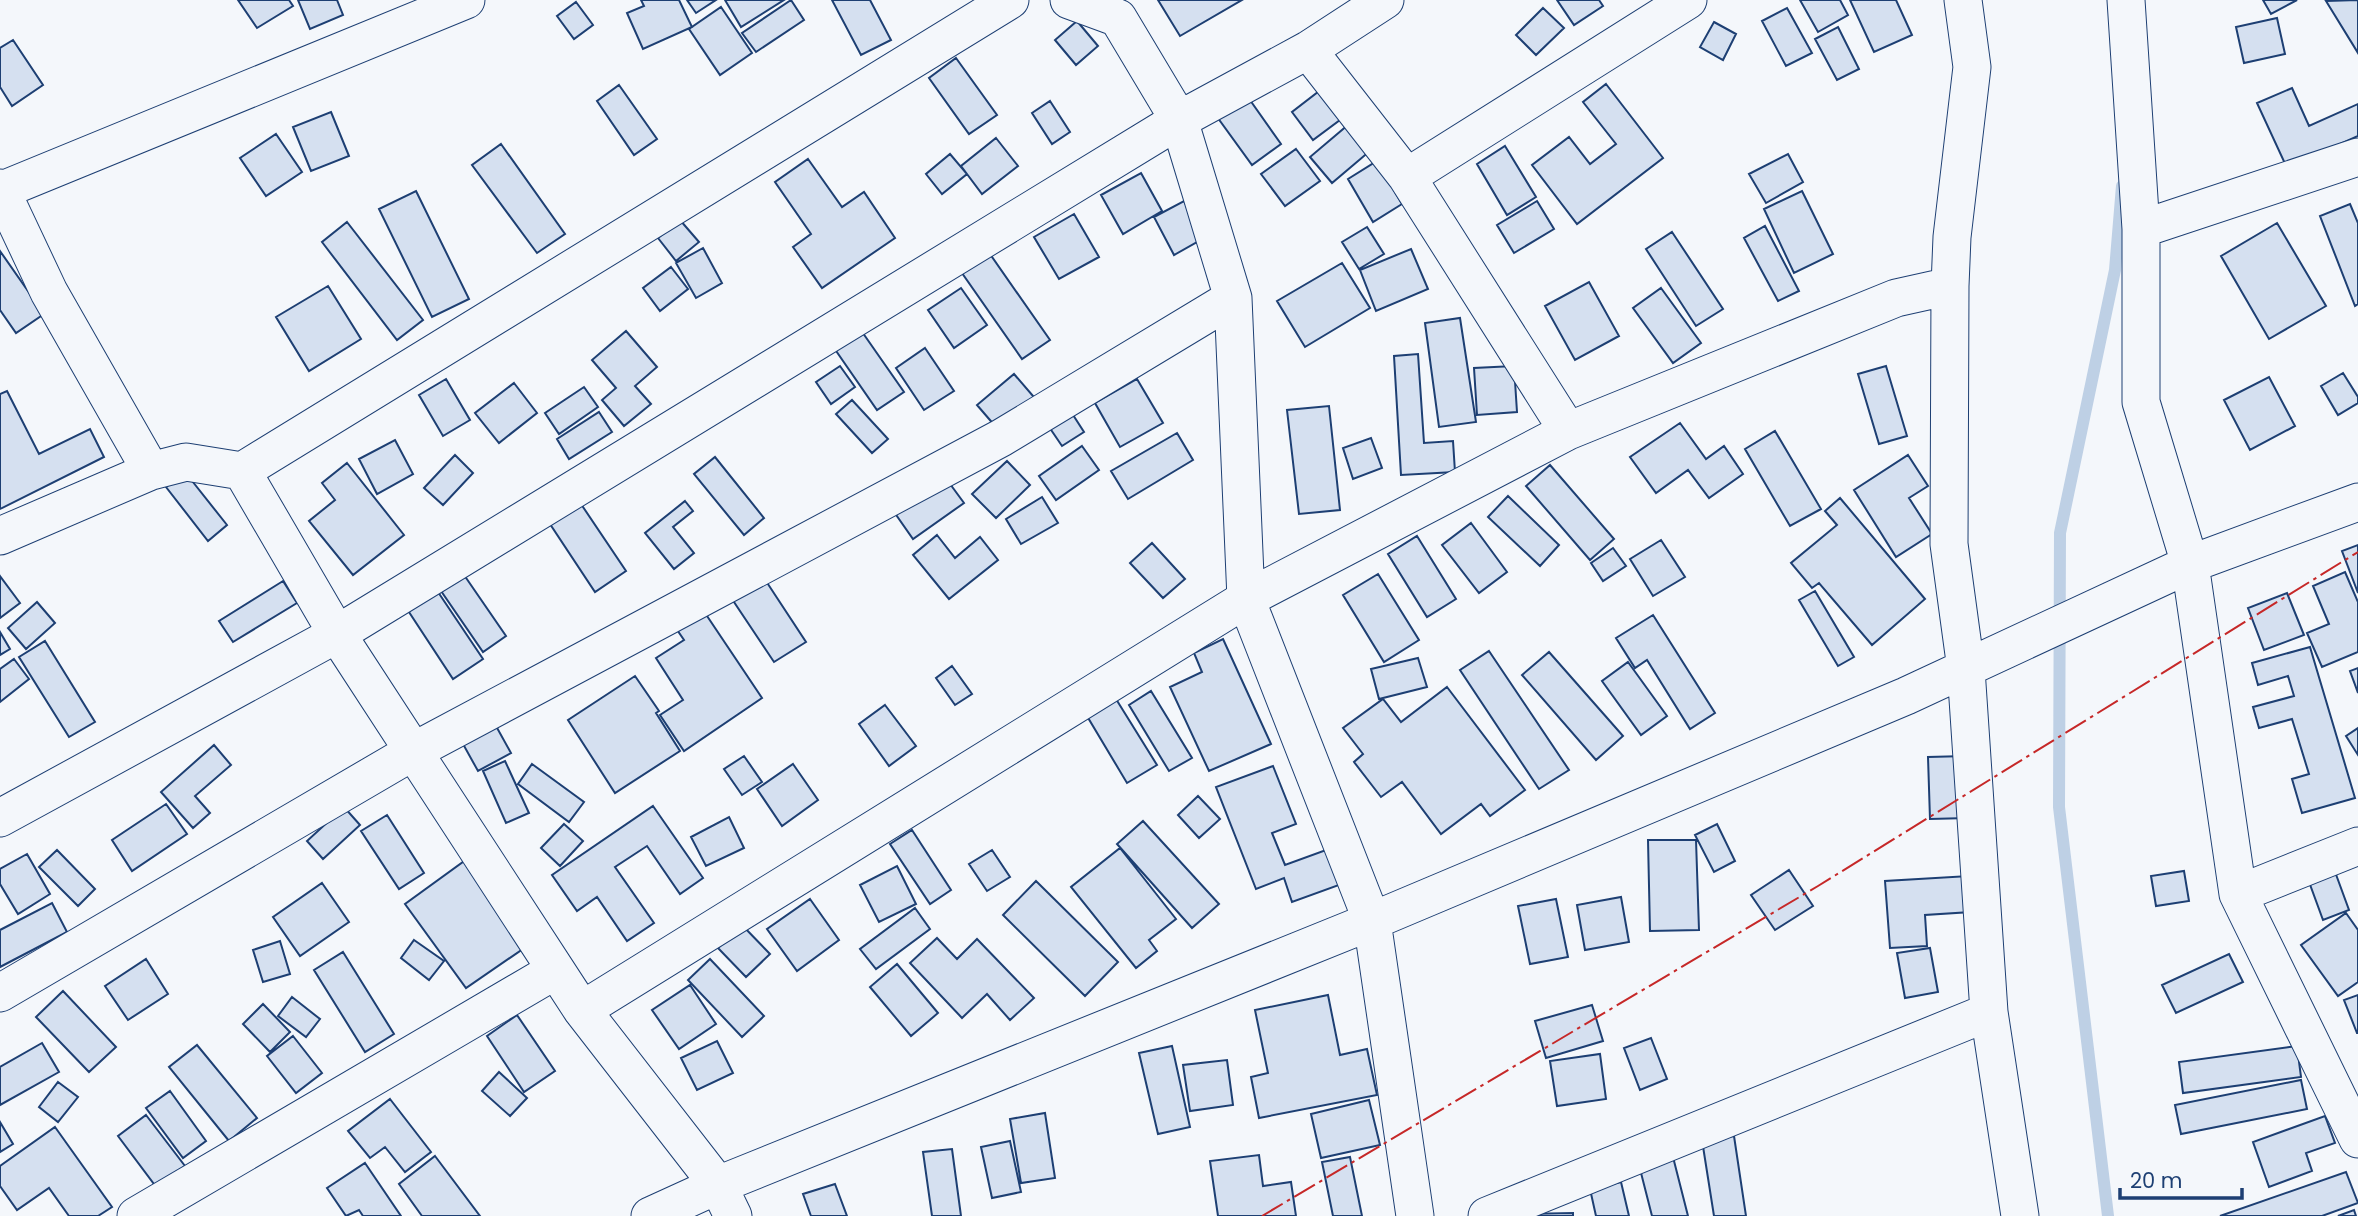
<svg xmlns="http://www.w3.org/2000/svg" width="2358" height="1216" font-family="Poppins,sans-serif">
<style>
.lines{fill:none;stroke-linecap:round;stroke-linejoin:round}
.stream{stroke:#bed0e5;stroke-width:12}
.building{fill:#d5e0f0;stroke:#1d3f73;stroke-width:2}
.street-casing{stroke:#1d3f73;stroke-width:39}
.street{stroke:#f4f7fb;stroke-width:37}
.power{stroke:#c62828;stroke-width:2;stroke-dasharray:24 5 3.5 5;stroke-linecap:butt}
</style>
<rect width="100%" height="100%" fill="#f4f7fb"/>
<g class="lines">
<!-- stream -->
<path class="stream" d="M2108,1216L2059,807L2060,533L2115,270L2122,186"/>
</g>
<!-- building -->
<path class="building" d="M238,0H289L293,6L257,28Z
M298,0H337L343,15L310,29Z
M641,0H679L692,27L643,49L627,13L644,6Z
M687,0H716L696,13Z
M725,0H784L741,27Z
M791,0L804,20L756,52L742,33Z
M832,0H870L891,40L861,55Z
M1158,0H1242L1180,36Z
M1557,0H1599L1603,6L1574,25Z
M1800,0H1840L1848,15L1818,32Z
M1850,0H1896L1912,35L1874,52Z
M2263,0H2297L2271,14Z
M2358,0V53L2326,1Z
M576,2L593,25L574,39L557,16Z
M721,7L752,53L720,75L689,29Z
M1543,8L1564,28L1536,55L1516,35Z
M1787,8L1812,53L1786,66L1762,21Z
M2277,18L2285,54L2244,63L2236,27Z
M1077,21L1098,46L1076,65L1055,40Z
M1714,22L1736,34L1723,60L1700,47Z
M1838,27L1859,69L1837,80L1815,39Z
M13,40L43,85L12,106L0,87V48Z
M956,58L997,115L969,134L929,78Z
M1606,84L1663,158L1577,224L1532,165L1569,137L1590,164L1616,144L1583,102Z
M619,85L657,139L634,155L597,101Z
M1327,85L1348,114L1313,140L1292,112Z
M2292,88L2309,126L2358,104V136L2287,168L2257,103Z
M1245,93L1281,144L1252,165L1215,114Z
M1050,101L1070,132L1052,144L1032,113Z
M331,112L349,156L311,171L293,127Z
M1355,119L1377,145L1332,183L1310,157Z
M276,134L302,172L266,196L240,158Z
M996,138L1018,166L982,194L961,166Z
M501,144L565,234L537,253L472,165Z
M1505,146L1536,197L1507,215L1477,164Z
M1296,149L1320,181L1285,206L1261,174Z
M950,154L967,174L942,194L926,174Z
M1788,154L1803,182L1766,203L1749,174Z
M808,159L842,207L864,192L895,238L822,288L793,247L811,234L775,182Z
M1377,161L1402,204L1373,222L1348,179Z
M1141,173L1162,211L1123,234L1101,195Z
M416,191L469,299L432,317L379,209Z
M1802,191L1833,254L1794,273L1764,209Z
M1184,201L1204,238L1174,255L1154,217Z
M1537,201L1554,229L1514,253L1497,225Z
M2350,204L2358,223V304L2355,306L2320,216Z
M1074,214L1099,257L1059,279L1034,237Z
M680,220L699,242L676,261L658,238Z
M347,222L423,320L397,340L322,242Z
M2277,223L2326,306L2269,339L2221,256Z
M1765,226L1799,291L1778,301L1744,238Z
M1367,227L1384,254L1359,269L1342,242Z
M1672,232L1723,309L1696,326L1646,249Z
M983,244L1050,340L1022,359L955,263Z
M703,248L722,283L696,298L676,263Z
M1411,249L1428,289L1376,311L1360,270Z
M0,251L44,314L16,333L0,310Z
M1342,263L1370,308L1305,347L1277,301Z
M671,267L688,289L660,311L643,288Z
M1589,282L1619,336L1575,360L1545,306Z
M328,286L361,339L309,371L276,317Z
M961,288L987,325L954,348L928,310Z
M1661,288L1701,343L1673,363L1633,308Z
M1460,318L1476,422L1439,427L1425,323Z
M858,326L904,392L877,410L832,345Z
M626,331L657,367L635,386L651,404L624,426L602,400L616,388L592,360Z
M925,348L954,391L924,410L896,368Z
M1418,354L1424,443L1453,441L1455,472L1401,475L1394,356Z
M840,366L855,387L831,404L816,382Z
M1514,366L1517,412L1477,415L1474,368Z
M1886,366L1907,436L1879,444L1858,374Z
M2343,373L2358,397V403L2338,415L2321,386Z
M1014,374L1039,403L1002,434L977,405Z
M2269,377L2295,426L2250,450L2224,400Z
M446,379L470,420L443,436L419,395Z
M1137,379L1163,423L1120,447L1095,403Z
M514,383L537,413L499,443L475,413Z
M584,387L598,407L559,434L545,413Z
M7,391L39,454L90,429L104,457L0,509V394Z
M852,400L888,439L872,453L836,414Z
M1066,404L1084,432L1062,446L1043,418Z
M1329,406L1340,510L1299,514L1287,410Z
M599,412L612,432L569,459L557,439Z
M1680,423L1706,459L1724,446L1743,474L1709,498L1688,470L1656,493L1630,457Z
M1775,431L1821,509L1790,526L1745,449Z
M1177,433L1193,460L1128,499L1111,471Z
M1371,438L1382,468L1353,479L1343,448Z
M395,440L413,474L377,494L359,459Z
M1082,446L1099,470L1056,500L1039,476Z
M455,455L473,473L443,505L424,488Z
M1908,455L1928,486L1909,498L1932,534L1896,557L1854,490Z
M715,457L764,518L744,535L694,474Z
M1007,461L1030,485L996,518L972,494Z
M347,463L404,535L353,575L309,521L335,500L322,483Z
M1550,465L1614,539L1590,560L1526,486Z
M185,472L227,525L208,541L166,487Z
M942,473L964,503L913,539L892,509Z
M1508,496L1559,545L1540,566L1488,517Z
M1042,497L1058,523L1021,544L1006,519Z
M1840,498L1925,599L1872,645L1819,583L1812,588L1791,563L1837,525L1825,511Z
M685,501L693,511L673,527L694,553L674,569L645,533Z
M581,504L626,571L595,592L550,524Z
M1471,523L1507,572L1479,593L1442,545Z
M937,535L955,558L980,537L998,560L949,599L913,555Z
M1417,536L1456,599L1427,617L1388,554Z
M1661,540L1685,577L1653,596L1630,559Z
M1152,543L1185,579L1163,598L1130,563Z
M2358,545V593L2342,551Z
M1613,548L1626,566L1603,581L1591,563Z
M462,572L506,636L483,652L439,588Z
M760,572L806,642L774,662L728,593Z
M2345,572L2358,602V652L2322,667L2307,633L2329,624L2313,586Z
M1378,574L1419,640L1384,662L1343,595Z
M0,576L20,603L0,618Z
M283,581L297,603L233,642L219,621Z
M436,589L483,659L453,679L407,609Z
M1815,591L1854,657L1838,666L1799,600Z
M2287,593L2304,635L2264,650L2248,608Z
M37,602L55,623L26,649L8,628Z
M699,604L762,698L684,751L660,715L683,700L656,658L684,640L671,621Z
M1653,615L1715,713L1690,729L1647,660L1635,668L1616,638Z
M0,632L10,649L0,655Z
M1223,639L1271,744L1209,771L1170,687L1202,672L1194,653Z
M45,641L95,722L69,737L19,657Z
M2310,647L2355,798L2302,813L2292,779L2309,774L2292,719L2259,728L2253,707L2294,696L2288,676L2258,685L2252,663Z
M1489,651L1569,770L1539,789L1460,670Z
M1549,652L1623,736L1596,760L1522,675Z
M1418,658L1427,687L1379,699L1371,669Z
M14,659L29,679L0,702V669Z
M1628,662L1667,716L1641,735L1602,681Z
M952,666L972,694L955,705L936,678Z
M2358,668V693L2350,671Z
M635,676L659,711L656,713L680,751L615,793L568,720Z
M1447,687L1525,790L1490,816L1481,804L1441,834L1402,782L1381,797L1354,762L1363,754L1343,728L1383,699L1401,722Z
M1151,691L1192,758L1169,771L1129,705Z
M1116,699L1157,765L1127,783L1087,716Z
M885,705L916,746L889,766L859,724Z
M496,726L511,753L478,771L463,744Z
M2358,728V755L2346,736Z
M214,745L231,765L195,796L210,813L193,828L161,792Z
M744,756L762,782L742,795L724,769Z
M1966,756L1968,818L1930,819L1928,757Z
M505,761L529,813L506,823L483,771Z
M532,764L584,802L569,822L518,784Z
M793,764L818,800L782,826L757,789Z
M1273,766L1296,824L1272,833L1285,865L1326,850L1339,885L1292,902L1284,878L1256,889L1216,787Z
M1198,796L1220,819L1199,838L1178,815Z
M166,804L187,834L132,871L112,840Z
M653,806L703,878L680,894L647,846L615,867L654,923L627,941L597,897L577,911L552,875Z
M344,807L360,825L323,859L307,841Z
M387,815L424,873L399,889L361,831Z
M729,817L744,848L706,866L691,837Z
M1143,821L1219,904L1192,928L1117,844Z
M564,824L583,841L560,866L541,848Z
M1717,824L1735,861L1714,872L1695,835Z
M912,830L951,890L930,904L890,844Z
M1648,840H1696L1699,930L1650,931Z
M1120,848L1176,919L1149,940L1157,951L1136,968L1071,887Z
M57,850L95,889L78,906L39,867Z
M992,850L1010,877L987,891L969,864Z
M27,854L50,894L18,914L0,884V869Z
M474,854L536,940L466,988L405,904Z
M897,866L916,904L879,922L860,885Z
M2334,869L2349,910L2323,920L2308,879Z
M1789,870L1813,906L1775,930L1751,895Z
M2184,871L2189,901L2156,906L2151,876Z
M1969,876L1971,912L1925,915L1927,946L1890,948L1885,881Z
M1036,881L1118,962L1085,996L1003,915Z
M322,883L349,922L300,956L273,917Z
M1621,897L1629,942L1585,950L1577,905Z
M810,899L839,940L797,971L767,929Z
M1556,899L1568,957L1530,964L1518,906Z
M52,903L67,932L0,967V930Z
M915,908L930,929L876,969L860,949Z
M2346,913L2358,930V982L2338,996L2301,945Z
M742,925L770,954L746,977L718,948Z
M937,938L957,959L977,939L1034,998L1010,1020L987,994L962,1018L910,963Z
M414,940L444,961L429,980L401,958Z
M280,941L290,974L263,982L253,950Z
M1930,948L1938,992L1905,998L1897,953Z
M343,952L394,1034L365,1052L314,970Z
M2229,954L2243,982L2176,1013L2162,985Z
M146,959L168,994L128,1020L105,986Z
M710,959L764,1016L742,1037L688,980Z
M897,964L938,1013L911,1036L870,987Z
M690,985L716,1024L679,1049L652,1010Z
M63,991L116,1047L89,1072L36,1017Z
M1328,995L1340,1055L1367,1049L1377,1095L1259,1118L1251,1077L1268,1073L1255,1010Z
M2358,995V1033H2357L2344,1000Z
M292,997L320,1019L306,1037L278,1016Z
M263,1004L290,1032L270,1052L243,1024Z
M1592,1005L1603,1041L1546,1058L1535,1021Z
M517,1015L555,1071L524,1092L487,1036Z
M293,1036L322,1073L296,1093L267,1056Z
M1651,1038L1667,1079L1640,1090L1624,1048Z
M717,1041L733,1073L697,1090L681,1058Z
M42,1043L59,1072L0,1105V1067Z
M197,1045L257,1118L229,1141L169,1067Z
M1172,1046L1190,1127L1158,1134L1139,1053Z
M2297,1046L2301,1077L2183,1093L2179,1062Z
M1600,1054L1606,1099L1557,1106L1550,1061Z
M1227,1060L1233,1105L1190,1111L1183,1065Z
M499,1072L527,1098L510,1116L482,1091Z
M2301,1080L2307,1109L2181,1134L2175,1105Z
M58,1082L78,1097L58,1122L39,1107Z
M170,1091L206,1141L183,1158L146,1108Z
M390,1099L431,1152L405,1172L385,1147L370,1158L348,1131Z
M1369,1100L1380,1145L1321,1158L1311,1114Z
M1045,1113L1055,1178L1021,1183L1010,1119Z
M146,1115L185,1166L157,1188L118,1136Z
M2325,1116L2335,1143L2306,1153L2312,1171L2269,1187L2253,1142Z
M0,1122L13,1144L0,1152Z
M55,1127L112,1207L98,1216H69L49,1188L17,1210L0,1186V1166Z
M1734,1136L1746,1216H1714L1702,1140Z
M1010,1141L1021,1192L992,1198L981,1147Z
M952,1149L961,1216H932L923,1152Z
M1259,1155L1263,1186L1291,1182L1296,1216H1218L1210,1161Z
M435,1156L480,1216H422L399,1184Z
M1350,1157L1362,1216H1333L1322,1162Z
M1673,1157L1688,1216H1652L1639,1165Z
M365,1163L401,1216H363L359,1210L346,1216L327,1188Z
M2346,1172L2358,1203L2322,1216H2220Z
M1621,1182L1629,1216H1596L1590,1189Z
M835,1184L847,1216H811L803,1194Z
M2354,1210L2356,1216H2338Z
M1573,1213V1216H1518V1214Z"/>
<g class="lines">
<defs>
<path id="street" d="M1069,0L1118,18L1179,120L1233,298L1246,599L1372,921L1415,1216
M2126,0L2141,229V402L2190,564L2238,894L2358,1139
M1308,50L1407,177L1568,431
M1407,177L1688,0
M0,188L49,292L151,471
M0,191L466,0
M2141,229L2358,157
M1950,286L1949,544L1966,669L1989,1012L2020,1216
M242,471L337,634L582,1010L718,1185L733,1216
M0,536L151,471L186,462L242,471L1010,0
M0,818L337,634L1179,120L1308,50L1385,0
M2238,894L2358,846
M0,993L414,751L1001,438L1233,298
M582,1010L1246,599L1568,431L1896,298L1950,286L1952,237L1972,67L1963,0
M136,1216L556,970
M650,1216L718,1185L1372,921L1906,696L2190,564L2358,502
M1487,1216L1989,1012"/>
</defs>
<!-- street casing -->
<use href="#street" class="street-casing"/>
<!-- street -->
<use href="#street" class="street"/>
<!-- power -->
<path class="power" d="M1262,1216L1818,886L2358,552"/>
</g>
<!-- scale -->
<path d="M2120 1188v10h122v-10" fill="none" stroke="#1d3f73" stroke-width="3.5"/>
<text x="2130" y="1188" font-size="21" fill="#1d3f73" stroke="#f4f7fb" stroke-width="5" paint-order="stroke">20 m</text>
</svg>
